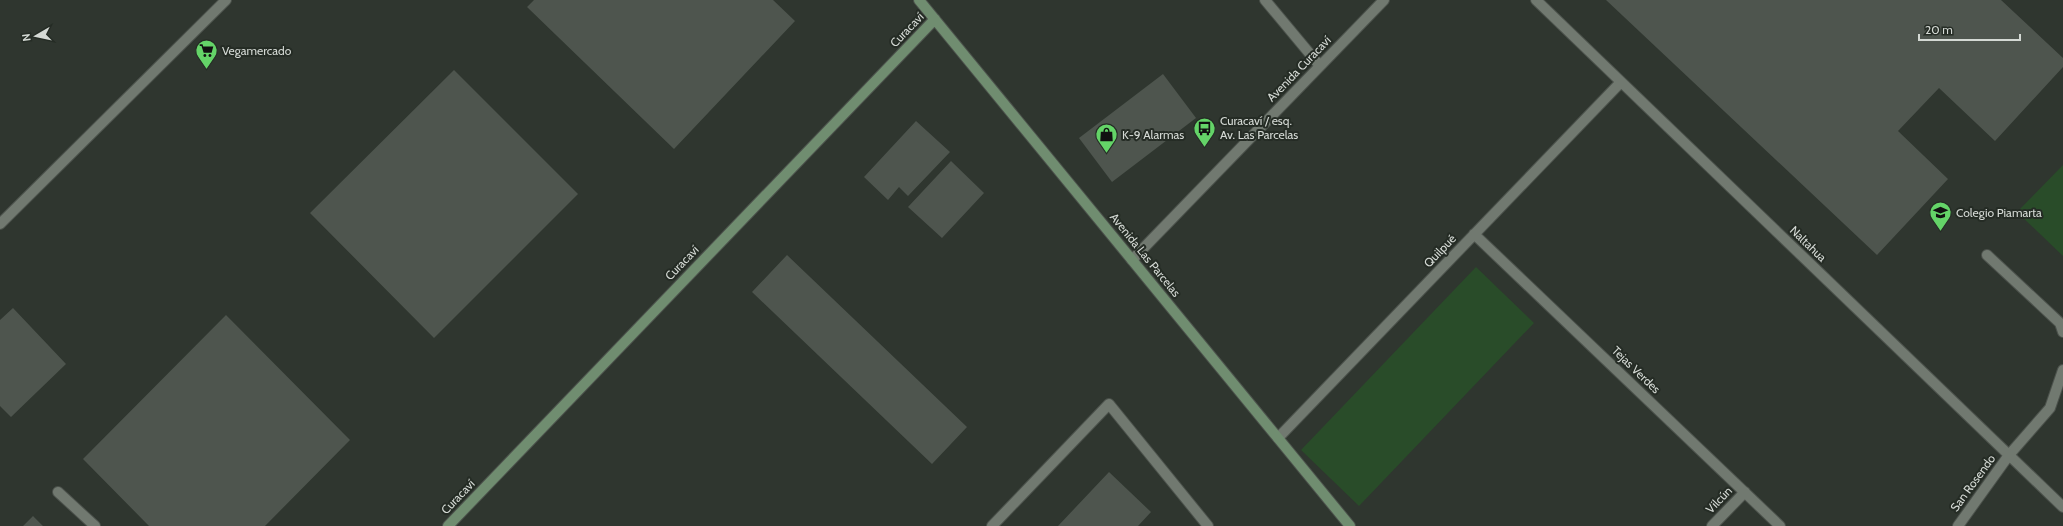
<svg xmlns="http://www.w3.org/2000/svg" width="2063" height="526" font-family="Cabin,sans-serif">
<style>
.green{fill:#294c29}
.building{fill:#4e554e}
.lines{fill:none;stroke-linecap:round;stroke-linejoin:round}
.lane-casing{stroke:#4c524c;stroke-width:12}
.street-casing{stroke:#4c524c;stroke-width:12}
.secondary-casing{stroke:#4c524c;stroke-width:12}
.lane{stroke:#717970;stroke-width:10}
.street{stroke:#717970;stroke-width:10}
.secondary{stroke:#708d70;stroke-width:10}
.labels{text-anchor:middle;stroke-width:4;stroke-linejoin:round;paint-order:stroke}
.street-label{font-size:12px;fill:#d4d9d4;stroke:#252c25}
.poi-label{font-size:12px;fill:#d4d9d4;stroke:#252c25;text-anchor:start}
</style>
<rect width="100%" height="100%" fill="#2f362f"/>
<!-- green -->
<path class="green" d="M2063,165V256L2017,212Z
M1476,267L1534,323L1359,506L1301,450Z"/>
<!-- building -->
<path class="building" d="M534,0H773L795,21L674,149L527,7Z
M1606,0H2001L2063,58V67L1995,141L1939,88L1898,131L1948,179L1877,255Z
M454,70L578,194L434,338L310,213Z
M1163,74L1196,118L1112,182L1079,138Z
M916,121L950,152L908,196L899,187L888,200L864,177Z
M951,161L984,193L942,238L908,207Z
M787,255L967,427L932,464L752,292Z
M13,308L66,364L11,417L0,406V320Z
M226,315L350,440L265,526H149L83,459Z
M1109,472L1151,512L1138,526H1058Z
M33,516L43,526H23Z"/>
<g class="lines">
<defs>
<path id="lane" d="M0,224L226,0
M1987,255L2060,323L2063,332
M2009,455L2050,408L2063,370
M58,492L95,526
M992,526L1109,404L1208,526"/>
<path id="street" d="M1265,0L1320,66
M1536,0L2063,507
M1474,234L1780,526
M1132,260L1384,0
M1278,438L1621,82
M1712,526L1745,492
M1958,526L2009,455"/>
<path id="secondary" d="M919,0L1350,526
M448,526L935,19"/>
</defs>
<!-- lane casing -->
<use href="#lane" class="lane-casing"/>
<!-- street casing -->
<use href="#street" class="street-casing"/>
<!-- secondary casing -->
<use href="#secondary" class="secondary-casing"/>
<!-- lane -->
<use href="#lane" class="lane"/>
<!-- street -->
<use href="#street" class="street"/>
<!-- secondary -->
<use href="#secondary" class="secondary"/>
</g>
<!-- icons -->
<defs>
<symbol id="supermarket-pin" viewBox="-11 -11 22 30"><path d="M0 17L-7.5 6A9.5 9.5 0 1 1 7.5 6Z" fill="#64d468" stroke="#252c25"/><path d="M-6-5.5h2.5l.6 2H6L4.5 2H-2.5L-4.4-4H-6ZM-1.5 3.2a1.3 1.3 0 1 0 .1 0ZM3 3.2a1.3 1.3 0 1 0 .1 0Z" fill="#111"/></symbol>
<symbol id="bus-pin" viewBox="-11 -11 22 30"><path d="M0 17L-7.5 6A9.5 9.5 0 1 1 7.5 6Z" fill="#64d468" stroke="#252c25"/><path d="M-5-6H5V4H4V6H2V4H-2V6H-4V4H-5ZM-3.5-4V0h7V-4ZM-3.5 1.2v1.5H-2V1.2ZM2 1.2v1.5H3.5V1.2Z" fill="#111"/></symbol>
<symbol id="shop-pin" viewBox="-11 -11 22 30"><path d="M0 17L-7.5 6A9.5 9.5 0 1 1 7.5 6Z" fill="#64d468" stroke="#252c25"/><path d="M-5-2.5h2.3a2.7 3.5 0 0 1 5.4 0H5L5.5 6h-11ZM-1.5-2.5h3a1.5 2.3 0 0 0-3 0Z" fill="#111"/></symbol>
<symbol id="school-pin" viewBox="-11 -11 22 30"><path d="M0 17L-7.5 6A9.5 9.5 0 1 1 7.5 6Z" fill="#64d468" stroke="#252c25"/><path d="M0-5L7-2L0 1L-7-2ZM-4 1L0 2.5L4 1V4Q0 6-4 4Z" fill="#111"/></symbol>
</defs>
<g fill-rule="evenodd">
<use href="#supermarket-pin" x="194" y="38" width="25" height="34"/>
<use href="#bus-pin" x="1192" y="116" width="25" height="34"/>
<use href="#shop-pin" x="1094" y="122" width="25" height="34"/>
<use href="#school-pin" x="1928" y="200" width="25" height="34"/>
</g>
<g class="labels">
<!-- street labels -->
<g class="street-label">
<text transform="translate(907 30) rotate(-46)" y="4">Curacaví</text>
<text transform="translate(1299 69) rotate(-46)" y="4">Avenida Curacaví</text>
<text transform="translate(1808 244) rotate(44)" y="4">Naltahua</text>
<text transform="translate(1440 251) rotate(-46)" y="4">Quilpué</text>
<text transform="translate(1145 255) rotate(51)" y="4">Avenida Las Parcelas</text>
<text transform="translate(682 263) rotate(-46)" y="4">Curacaví</text>
<text transform="translate(1636 370) rotate(44)" y="4">Tejas Verdes</text>
<text transform="translate(1973 483) rotate(-54)" y="4">San Rosendo</text>
<text transform="translate(458 497) rotate(-46)" y="4">Curacaví</text>
<text transform="translate(1719 500) rotate(-46)" y="4">Vilcún</text>
</g>
<!-- poi labels -->
<g class="poi-label">
<text x="222" y="55">Vegamercado</text>
<text x="1220" y="125">Curacaví / esq.<tspan x="1220" dy="14">Av. Las Parcelas</tspan></text>
<text x="1122" y="139">K-9 Alarmas</text>
<text x="1956" y="217">Colegio Piamarta</text>
</g>
</g>
<!-- north arrow -->
<g transform="translate(36 36) rotate(261)" stroke="#252c25" stroke-width="3" paint-order="stroke">
<path d="M0-3L7 15L0 10L-7 15Z" fill="#d4d9d4"/>
<text y="-6" font-size="11" font-weight="bold" text-anchor="middle" fill="#d4d9d4">N</text>
</g>
<!-- scale -->
<path d="M1919 34v6h101v-6" fill="none" stroke="#d4d9d4" stroke-width="2"/>
<text x="1925" y="34" font-size="12" fill="#d4d9d4" stroke="#252c25" stroke-width="3" paint-order="stroke">20 m</text>
</svg>
